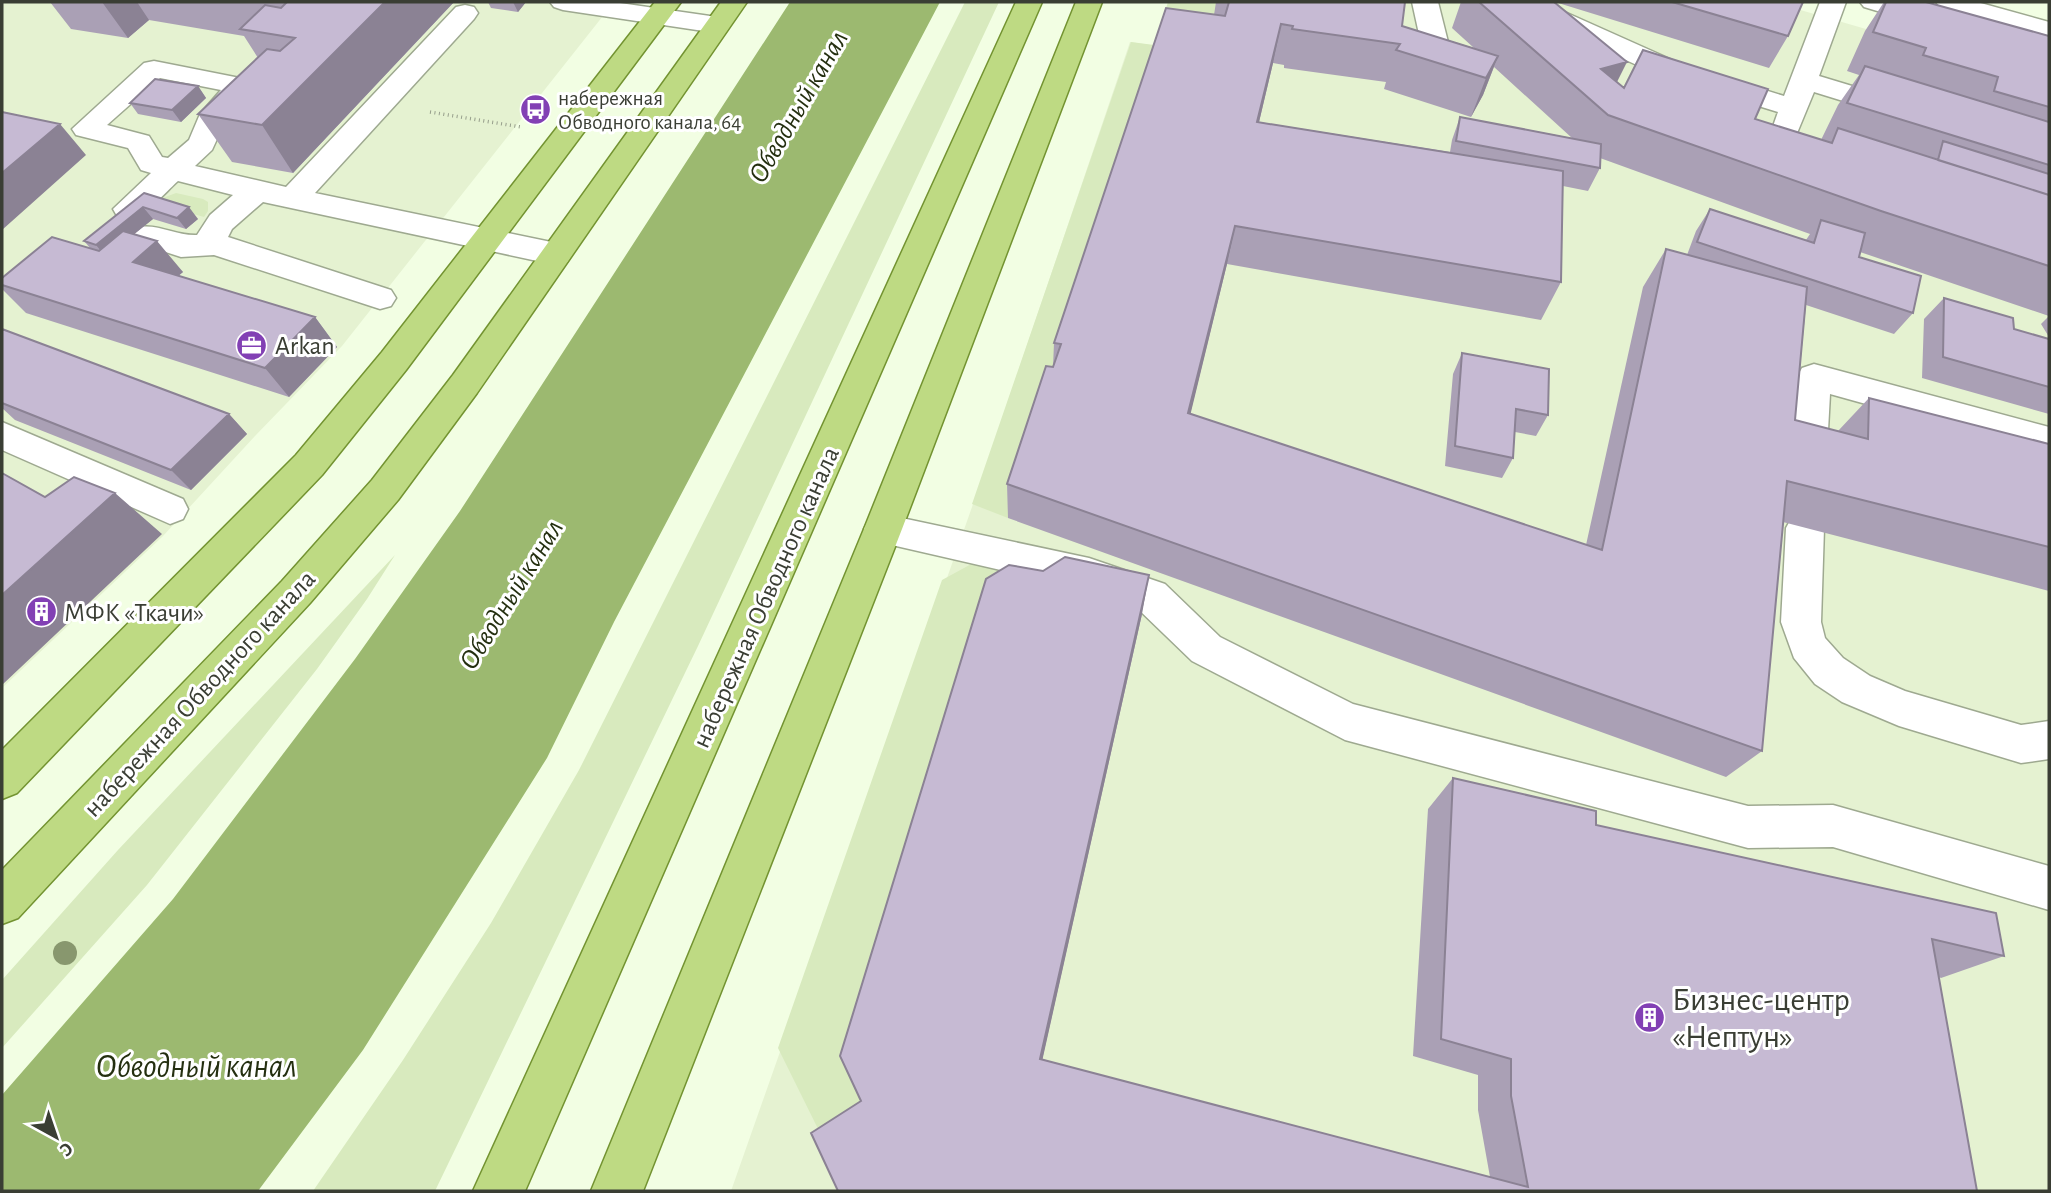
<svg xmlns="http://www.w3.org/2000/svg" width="2051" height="1193" font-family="'Alegreya Sans',sans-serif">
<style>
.built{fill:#e5f2d1}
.green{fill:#d8eabe}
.water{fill:#9cb970}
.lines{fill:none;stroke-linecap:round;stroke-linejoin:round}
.minor-casing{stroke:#9ea990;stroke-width:3}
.major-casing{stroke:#739331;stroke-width:3}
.path{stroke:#969e8b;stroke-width:3.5;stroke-dasharray:1 3.5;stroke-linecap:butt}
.minor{fill:#fff;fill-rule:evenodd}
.major{fill:#beda83;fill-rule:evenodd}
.tree{fill:#88976e}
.wall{fill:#aaa0b5;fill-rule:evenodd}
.shaded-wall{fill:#8b8294}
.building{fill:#c6bad3;stroke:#8b8294;stroke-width:2}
.labels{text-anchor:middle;stroke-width:6;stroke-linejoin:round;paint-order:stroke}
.far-poi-label{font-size:21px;fill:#3a3e34;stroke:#fff;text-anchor:start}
.poi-label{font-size:26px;fill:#3a3e34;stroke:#fff;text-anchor:start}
.street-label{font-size:26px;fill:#3a3e34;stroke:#fff}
.water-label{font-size:28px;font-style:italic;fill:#242f10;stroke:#fff}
.near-poi-label{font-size:32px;fill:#3a3e34;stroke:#fff;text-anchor:start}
.near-water-label{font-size:33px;font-style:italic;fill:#242f10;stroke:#fff}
</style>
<rect width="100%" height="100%" fill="#f2fee3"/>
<!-- built -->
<path class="built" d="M2,2H614L342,346L255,436L163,536L2,688Z
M1213,2H1773L2049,82V1191H731L972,507L1130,42L1199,52Z"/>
<!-- green -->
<path class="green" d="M965,2H999L698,646L435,1191H313L403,1060L491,923L579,770Z
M1168,2H1221L1008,518L972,504L1131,42L1154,45Z
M176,193L203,199L208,202V211L204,217L152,202Z
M395,555L367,599L317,669L147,885L2,1048V980L118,850Z
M975,562L1051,578L872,1114L826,1145L778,1048L942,580Z"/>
<!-- water -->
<path class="water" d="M790,2H940L614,622L547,758L363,1050L258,1191H2V1095L173,899L355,659L460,511Z"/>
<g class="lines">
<defs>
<path id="minor" d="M550,2H613L717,17L726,19L730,25L726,31L717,33L563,10L554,7Z
M1412,2H1438L1454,66L1450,72L1440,74L1430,72L1426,66Z
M1492,2H1532L1558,9L1681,64L1784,96L1820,2H1846L1819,76L1905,102L1909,108L1905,114L1895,117L1814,92L1795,138L1785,141L1775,138L1771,132L1778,112L1661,76L1540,21L1496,7Z
M1860,2H1900L1940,13L1944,19L1940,25L1931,27L1864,7Z
M1936,2H1977L2049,22V38L1940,7Z
M465,5L474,7L478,13L474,19L315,193L556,243L567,246L572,254L567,262L556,265L263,202L232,229L228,237L391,290L396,298L391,306L380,309L214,255L181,257L135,242L131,235L135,228C156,222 175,236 197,235L210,215L233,195L178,181C161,196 142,223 117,216L113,209L151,173L141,170L128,148L76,135L72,129L144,63L154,61L250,80L254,86L227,117L212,150L195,166L286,187L456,7ZM160,78L221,90L200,114L189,140L168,158L162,157L149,136L107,125Z
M1814,364L2049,427V455L1830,394L1826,467L1821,477L1808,481L1795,477L1790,467L1797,377L1802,368Z
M2,422L183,499L188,509L183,519L170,524L2,450Z
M1805,513L1818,517L1824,528L1821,622L1825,638L1843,658L1870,676L1905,691L2021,725L2049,721V759L2021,763L1899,726L1842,702L1815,684L1794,658L1781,622L1786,528L1792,517Z
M883,514L1089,558L1165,584L1220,637L1353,704L1748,806L1833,805L2049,866V910L1833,847L1748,848L1345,740L1192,661L1137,608L1088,590L870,540L864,529L870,518Z"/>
<path id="major" d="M655,2H681L406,370L322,475L17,793L2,799V750L296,455L382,352Z
M721,2H747L477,393L398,500L310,603L18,918L2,924V870L282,581L372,480L453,375Z
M1016,2H1042L525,1191H473Z
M1076,2H1102L902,529L643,1191H591L864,529Z"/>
</defs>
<!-- minor casing -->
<use href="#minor" class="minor-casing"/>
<!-- major casing -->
<use href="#major" class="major-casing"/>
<!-- path -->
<path class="path" d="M430,112L521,127"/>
<!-- minor -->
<use href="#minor" class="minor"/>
<!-- major -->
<use href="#major" class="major"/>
</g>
<!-- trees -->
<circle class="tree" cx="65" cy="953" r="12"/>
<!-- wall -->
<path class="wall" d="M50,2H454L293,173L232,162L198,114L258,58L244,36L149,20L128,38L71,29Z
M488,2H526L518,12L491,8Z
M1216,2H1405L1402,26L1474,48L1452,28L1461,2H1803L1788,36L1769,68L1555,2L1617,82L1624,88L1755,119L1821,140L1838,105L1859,75L1847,71L1865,31L1884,2H1926L2049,36V316L1860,252L1859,257L1913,313L1894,334L1806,305L1795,420L1838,431L1869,398L2049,444V591L1783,522L1762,751L1726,777L1008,518L1007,484L1053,367L1054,343L1214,15ZM1273,63L1284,65V68L1386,82L1384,89L1471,117L1483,95L1494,67L1572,138L1460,117L1452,140L1450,152L1259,122ZM1600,158L1810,234L1806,240L1710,209L1696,231L1687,255L1666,249L1643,287L1586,545L1190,414L1227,264L1541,320L1561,282L1563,186L1588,191L1600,168Z
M198,86L206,98L181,122L138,114L130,103Z
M144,193L198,219L186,229L153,219L134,234L183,272L178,276L315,317L337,347L289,397L26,313L2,289V278L91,249L84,241Z
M1944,298L2014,329L2049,339V414L1922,378L1924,319Z
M2049,316V337L2041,324Z
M2,329L229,414L247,434L191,490L15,420L2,408Z
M1462,353L1548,415L1536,436L1515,432L1513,458L1502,478L1445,466L1453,374Z
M1142,614L1042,1060L1490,1177L1478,1110V1075L1413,1056L1428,809L1453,778L1596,825L2004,956L1941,978L1939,977L1977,1191H838L861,1101Z"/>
<!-- shaded-wall -->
<path class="shaded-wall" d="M102,2H137L149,20L128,38Z
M385,2H454L293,173L262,125Z
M513,2H526L518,12Z
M1281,24L1273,63L1250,160L1257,122Z
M1498,56L1483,95L1471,117L1486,78Z
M1627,62L1608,100L1601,69Z
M198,86L206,98L181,122L172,110Z
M60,124L86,155L2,230V173Z
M143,207L153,219L106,257L96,245Z
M189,207L198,219L186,229L177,218Z
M1235,226L1227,264L1182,449L1188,413Z
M157,241L183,272L159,292L133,262Z
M315,317L337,347L289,397L265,368Z
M229,414L247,434L191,490L171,470Z
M115,493L162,534L2,685V595Z
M1149,575L1142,614L1039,1075L1040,1059Z"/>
<!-- building -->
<path class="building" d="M287,2H385L262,125L198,114L267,49L280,51L295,38L240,29L265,5L281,8Z
M1229,2H1405L1402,26L1498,56L1486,78L1396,50L1400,44L1292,29L1293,26L1281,24L1257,122L1563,171L1561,282L1235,226L1188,413L1602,550L1666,249L1807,287L1795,420L1868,439L1869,398L2049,444V547L1787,481L1762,751L1007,484L1046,366L1053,367L1061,344L1054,343L1166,8L1225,16Z
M1479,2H1554L1627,62L1601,69L1624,88L1643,50L1768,89L1755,119L1832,143L1838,128L2049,195V266L1881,211L1608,115Z
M1672,2H1803L1788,36Z
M1886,2H1926L2049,36V107L1994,91L1998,77L1923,55L1926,48L1873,32Z
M1865,66L2049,122V165L1847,103Z
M155,79L198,86L172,110L130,103Z
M2,112L60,124L2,173Z
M1460,117L1601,144L1600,168L1456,141Z
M1943,141L2049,174V195L1938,160Z
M144,193L189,207L177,218L143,207L96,245L84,241Z
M1710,209L1814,243L1821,220L1865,233L1859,257L1921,276L1913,313L1697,242Z
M123,231L157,241L133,262L315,317L265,368L2,285V278L52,237L99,251Z
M1944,298L2013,318L2014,329L2049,339V387L1943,357Z
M2,329L229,414L171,470L2,403Z
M1462,353L1549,369L1548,415L1516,409L1513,458L1455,446Z
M2,473L45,497L74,477L115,493L2,595Z
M1065,557L1149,575L1040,1059L1528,1187L1511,1096V1059L1441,1039L1453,778L1596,811V825L1996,913L2004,956L1932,939L1977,1191H838L811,1133L861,1101L840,1056L986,579L1009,565L1043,571Z"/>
<!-- icons -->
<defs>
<symbol id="bus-disc" viewBox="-11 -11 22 22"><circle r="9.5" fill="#8240b4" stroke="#fff"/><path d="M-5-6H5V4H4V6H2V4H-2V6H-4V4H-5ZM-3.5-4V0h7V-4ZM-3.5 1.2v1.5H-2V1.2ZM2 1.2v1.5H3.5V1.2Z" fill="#fff"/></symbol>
<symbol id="office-disc" viewBox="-11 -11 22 22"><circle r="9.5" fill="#8240b4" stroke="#fff"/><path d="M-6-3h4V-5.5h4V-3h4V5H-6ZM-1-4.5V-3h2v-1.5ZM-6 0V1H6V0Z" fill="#fff"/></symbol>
<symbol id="building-disc" viewBox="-11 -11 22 22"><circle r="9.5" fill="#8240b4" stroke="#fff"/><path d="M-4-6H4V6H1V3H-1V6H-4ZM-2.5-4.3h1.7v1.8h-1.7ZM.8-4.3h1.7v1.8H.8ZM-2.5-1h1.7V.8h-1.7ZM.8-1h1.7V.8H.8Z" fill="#fff"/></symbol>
</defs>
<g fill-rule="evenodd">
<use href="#bus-disc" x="518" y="92" width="35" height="35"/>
<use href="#office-disc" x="234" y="328" width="35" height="35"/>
<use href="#building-disc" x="24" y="594" width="35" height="35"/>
<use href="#building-disc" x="1632" y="1000" width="35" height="35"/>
</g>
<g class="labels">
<!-- far-poi labels -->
<g class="far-poi-label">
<text x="558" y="105">набережная<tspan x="558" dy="24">Обводного канала, 64</tspan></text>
</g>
<!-- poi labels -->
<g class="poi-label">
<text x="275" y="354">Arkan</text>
<text x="64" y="621">МФК «Ткачи»</text>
</g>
<!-- street labels -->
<g class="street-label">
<text transform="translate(765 597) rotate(-66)" y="9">набережная Обводного канала</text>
<text transform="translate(199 693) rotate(-47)" y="9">набережная Обводного канала</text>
</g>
<!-- water labels -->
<g class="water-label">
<text transform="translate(797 106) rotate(-60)" y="10">Обводный канал</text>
<text transform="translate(510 594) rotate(-58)" y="10">Обводный канал</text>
</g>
<!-- near-poi labels -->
<g class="near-poi-label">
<text x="1672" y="1010">Бизнес-центр<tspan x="1672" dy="37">«Нептун»</tspan></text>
</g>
<!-- near-water labels -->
<g class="near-water-label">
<text x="196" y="1077">Обводный канал</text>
</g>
</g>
<!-- border -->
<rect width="2051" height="1193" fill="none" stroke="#3a3e34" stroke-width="7"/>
<!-- north arrow -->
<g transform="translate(56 1137) rotate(140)" stroke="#ffffff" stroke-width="5" paint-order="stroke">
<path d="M0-5L12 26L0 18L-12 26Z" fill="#3a3e34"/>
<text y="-10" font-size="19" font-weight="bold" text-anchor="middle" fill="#3a3e34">С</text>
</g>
</svg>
